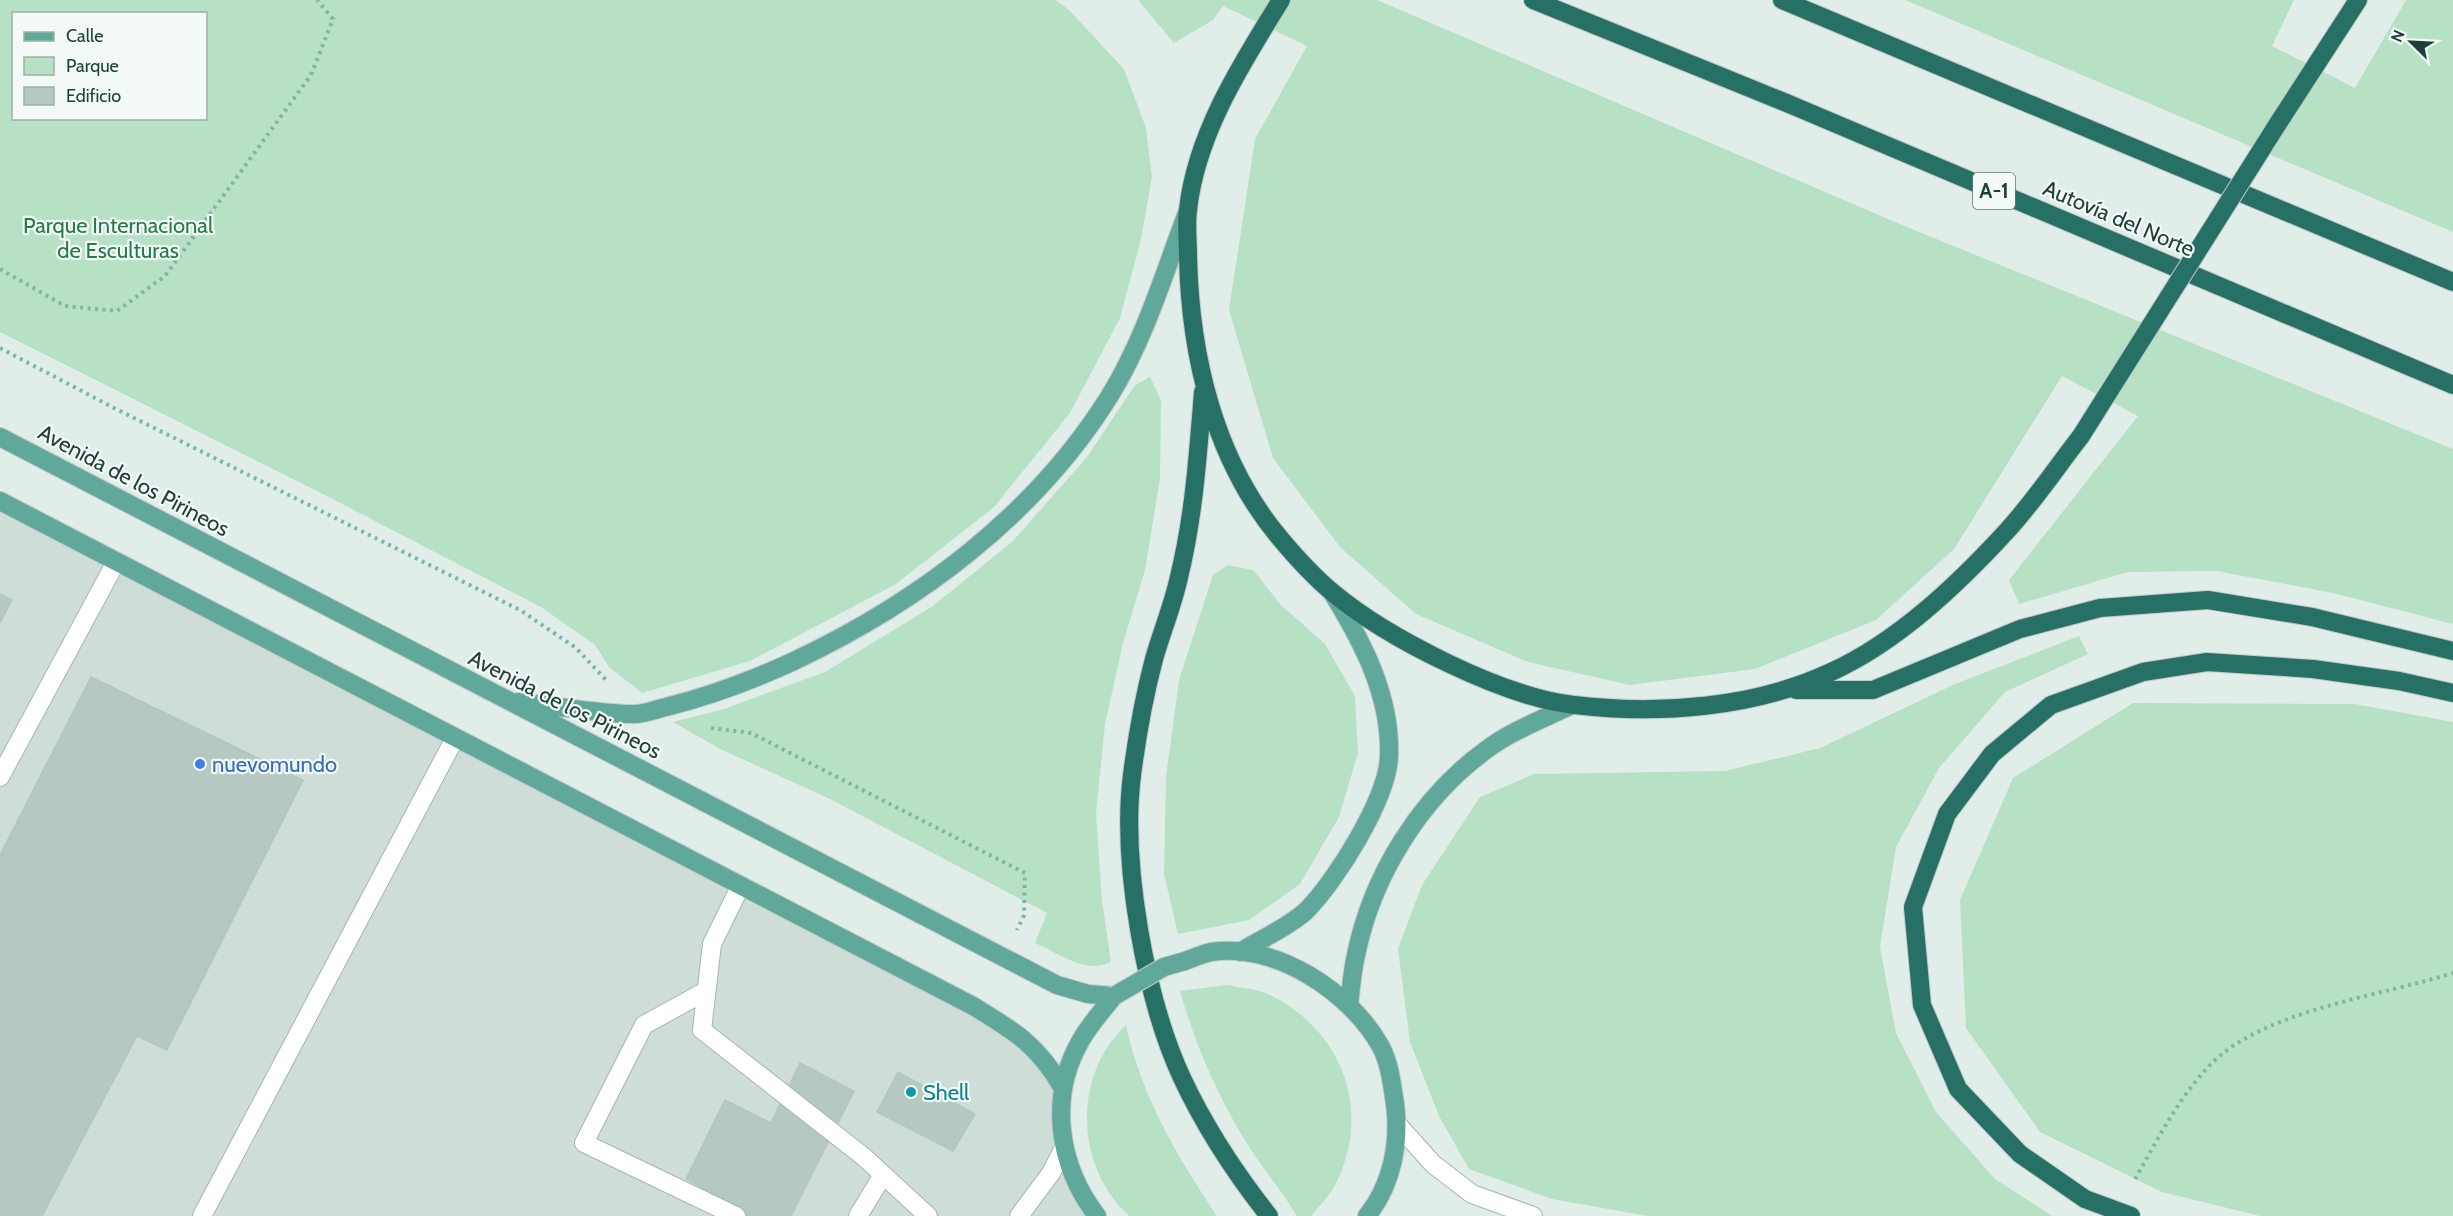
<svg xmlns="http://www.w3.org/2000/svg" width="2453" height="1216" font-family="Cabin,sans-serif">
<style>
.built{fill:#cfddd8}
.green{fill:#b7e1c5;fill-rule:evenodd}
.building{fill:#b6c8c2;stroke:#b2c8c0;stroke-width:1.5}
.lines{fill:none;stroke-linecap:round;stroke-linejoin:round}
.minor-casing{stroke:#a3b6b0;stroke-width:20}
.major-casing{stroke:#c0cac8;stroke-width:20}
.highway-casing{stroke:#c0cac8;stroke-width:20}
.path{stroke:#7db5a7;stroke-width:4;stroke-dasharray:3 4.5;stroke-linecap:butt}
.minor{stroke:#fff;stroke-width:18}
.major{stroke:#60a89a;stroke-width:18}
.highway{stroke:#277065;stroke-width:18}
.major-bridge-casing{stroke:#c0cac8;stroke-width:20;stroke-linecap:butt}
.highway-bridge-casing{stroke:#c0cac8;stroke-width:20;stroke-linecap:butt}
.major-bridge{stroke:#60a89a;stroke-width:18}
.highway-bridge{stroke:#277065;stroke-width:18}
.shop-dot{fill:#3f7fe0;stroke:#f2f9f6;stroke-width:2}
.culture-dot{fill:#0f9aa8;stroke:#f2f9f6;stroke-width:2}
.labels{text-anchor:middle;stroke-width:4.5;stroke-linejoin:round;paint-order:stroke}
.shield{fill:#f2f9f6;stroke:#5e7872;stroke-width:1.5}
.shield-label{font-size:21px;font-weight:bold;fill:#1f4039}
.street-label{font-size:22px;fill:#1f4039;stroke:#f2f9f6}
.park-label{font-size:22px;fill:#247c4b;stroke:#f2f9f6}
.shop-label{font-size:22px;fill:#366cbe;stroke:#f2f9f6;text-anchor:start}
.culture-label{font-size:22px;fill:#0d838f;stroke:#f2f9f6;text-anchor:start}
</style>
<rect width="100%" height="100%" fill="#e1ede8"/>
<!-- built -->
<path class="built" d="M0,501L973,1006L1048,1063L1061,1119L1097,1216H0Z"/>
<!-- green -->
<path class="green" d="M0,0H1055L1068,9L1124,69L1146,128L1152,177L1141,239L1120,318L1070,413L994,507L896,584L750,661L642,693L609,667L595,645L541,607L317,491L0,332ZM14,14H206V118H14Z
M1138,0H1377L1902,225L2453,449V624L2333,593L2217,571L2128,572L2019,604L2009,580L2138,416L2062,376L1954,549L1876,620L1755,669L1630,685L1528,662L1416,614L1340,547L1273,458L1229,310L1255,139L1307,46L1223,6L1213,20L1174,43Z
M1905,0H2294L2272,46L2355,88L2406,0H2453V232Z
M1150,377L1161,400L1160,478L1145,570L1123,643L1105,724L1096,813L1102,901L1111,962C1087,975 1058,953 1035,943L1047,913L830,799L720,749L673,722L724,709L825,672L933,606L1013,541L1087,457L1135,385Z
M1228,565L1253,570L1281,605L1325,644L1355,696L1358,753L1339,817L1300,884L1249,920L1178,934L1164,874L1166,777L1179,680L1213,575Z
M2079,636L2088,654L2005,692L1939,768L1896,847L1880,947L1896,1033L1936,1112L1995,1179L2052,1216H1648L1552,1199L1469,1169L1439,1116L1410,1042L1398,949L1422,885L1480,797L1534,774L1725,771L1820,748L1955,684Z
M2133,703L2355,704L2453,722V1216H2260L2162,1192L2040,1132L1966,1028L1960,900L2013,778Z
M1227,985C1241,988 1260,989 1272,996C1341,1031 1371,1107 1338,1179C1333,1192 1320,1205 1311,1216H1297C1282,1191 1263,1169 1247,1144C1218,1096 1195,1045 1180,991Z
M1126,1025C1141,1096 1177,1156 1217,1216H1129C1075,1166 1072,1076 1126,1025Z"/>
<!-- building -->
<path class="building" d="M0,594L12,600L0,623Z
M91,677L303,780L167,1050L137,1036L42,1216H0V855Z
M800,1063L854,1091L791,1216H724L730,1202L686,1179L725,1100L771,1123Z
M898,1072L975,1114L953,1151L877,1112Z"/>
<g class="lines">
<defs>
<path id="minor" d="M0,777L116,562
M740,887L712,944L702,1030L864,1157L928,1216
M706,991L644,1025L584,1143L736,1216
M1398,1125L1433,1164L1472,1194L1533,1216
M202,1216L455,738
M858,1216L883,1175
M1019,1216L1051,1173L1063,1150"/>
<path id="major" d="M0,437L1057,985L1088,994L1114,996
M0,501L973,1006C1014,1031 1037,1044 1062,1087
M518,702C553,705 602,715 635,714C645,714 657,709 666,707C710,696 753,680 794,661C919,602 1035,515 1109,397C1144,341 1164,274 1187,213
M1240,952C1261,939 1287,928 1306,911C1336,881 1388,798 1389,756C1391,696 1363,643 1333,594
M1185,961C1193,958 1202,954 1211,952C1275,942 1351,992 1381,1047C1390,1064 1392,1085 1395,1104C1400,1143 1392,1185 1367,1216
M1349,1005C1351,989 1352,972 1356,955C1372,876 1420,798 1486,750C1511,731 1543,719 1572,705
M1097,1216C1058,1165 1048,1097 1081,1040C1090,1024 1103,1010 1114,996"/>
<path id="highway" d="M1281,0C1242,63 1196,134 1188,210C1186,225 1188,241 1188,256C1190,355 1214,459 1279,537C1294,555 1313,576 1332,592C1387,638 1503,697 1574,705C1658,715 1754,708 1831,672C1897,642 1956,586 2005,533C2033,503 2056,468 2081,436
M1533,0L1789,104L2453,385
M1782,0L2453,282
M2277,125L2358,0
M1203,392C1198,454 1194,516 1179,577C1173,605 1162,631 1154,659C1144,697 1137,736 1132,775C1121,862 1145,998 1182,1078C1205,1127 1235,1173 1269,1216
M1796,690H1873L2020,629L2100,608L2208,600L2312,617L2453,651
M2131,1216L2085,1199L2020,1154L1958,1089L1922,1005L1913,907L1947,814L1992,754L2051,705L2143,672L2207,662L2313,669L2399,681L2453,693"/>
</defs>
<!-- minor casing -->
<use href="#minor" class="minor-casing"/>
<!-- major casing -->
<use href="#major" class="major-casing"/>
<!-- highway casing -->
<use href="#highway" class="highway-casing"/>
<!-- path -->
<path class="path" d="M0,269L65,306L117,311L165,276L311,75L333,19L317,0
M0,348L114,408L520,610L576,648L606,680
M711,728L751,733L1025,873L1024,915L1017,930
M2135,1179C2158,1139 2178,1098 2211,1064C2264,1010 2381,996 2453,973"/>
<!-- minor -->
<use href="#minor" class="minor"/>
<!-- major -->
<use href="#major" class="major"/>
<!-- highway -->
<use href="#highway" class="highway"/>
<defs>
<path id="major-bridge" d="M1114,996L1164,967L1185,961"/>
<path id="highway-bridge" d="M2081,436L2277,125"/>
</defs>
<!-- major-bridge casing -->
<use href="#major-bridge" class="major-bridge-casing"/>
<!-- highway-bridge casing -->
<use href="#highway-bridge" class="highway-bridge-casing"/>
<!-- major-bridge -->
<use href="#major-bridge" class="major-bridge"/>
<!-- highway-bridge -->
<use href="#highway-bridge" class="highway-bridge"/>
</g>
<!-- markers -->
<circle class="shop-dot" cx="200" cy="764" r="6"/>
<circle class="culture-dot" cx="911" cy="1092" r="6"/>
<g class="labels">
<!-- shield labels -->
<rect class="shield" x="1973" y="173" width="42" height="36" rx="4.5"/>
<g class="shield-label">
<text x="1994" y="198">A-1</text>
</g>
<!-- street labels -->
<g class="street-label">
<text transform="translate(2119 218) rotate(23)" y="8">Autovía del Norte</text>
<text transform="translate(134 480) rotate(28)" y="8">Avenida de los Pirineos</text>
<text transform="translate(565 704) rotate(27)" y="8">Avenida de los Pirineos</text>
</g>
<!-- park labels -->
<g class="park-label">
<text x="118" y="233">Parque Internacional<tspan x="118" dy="25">de Esculturas</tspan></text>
</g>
<!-- shop labels -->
<g class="shop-label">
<text x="212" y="772">nuevomundo</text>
</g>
<!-- culture labels -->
<g class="culture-label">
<text x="923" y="1100">Shell</text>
</g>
</g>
<!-- legend -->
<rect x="12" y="12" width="195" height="108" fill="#f2f9f6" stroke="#9eafaa" stroke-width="1.5"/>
<rect x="24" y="32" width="30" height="9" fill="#60a89a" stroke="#9eafaa" stroke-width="1.5"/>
<text x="66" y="42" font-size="18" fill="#1f4039">Calle</text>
<rect x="24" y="57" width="30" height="18" fill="#b7e1c5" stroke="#9eafaa" stroke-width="1.5"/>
<text x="66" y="72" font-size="18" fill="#1f4039">Parque</text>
<rect x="24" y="87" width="30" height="18" fill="#b6c8c2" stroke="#9eafaa" stroke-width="1.5"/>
<text x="66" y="102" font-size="18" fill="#1f4039">Edificio</text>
<!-- north arrow -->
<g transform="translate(2411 42) rotate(294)" stroke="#f2f9f6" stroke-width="4.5" paint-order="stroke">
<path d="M0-4.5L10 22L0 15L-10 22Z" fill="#1f4039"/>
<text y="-9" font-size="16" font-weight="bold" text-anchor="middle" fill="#1f4039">N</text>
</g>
</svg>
